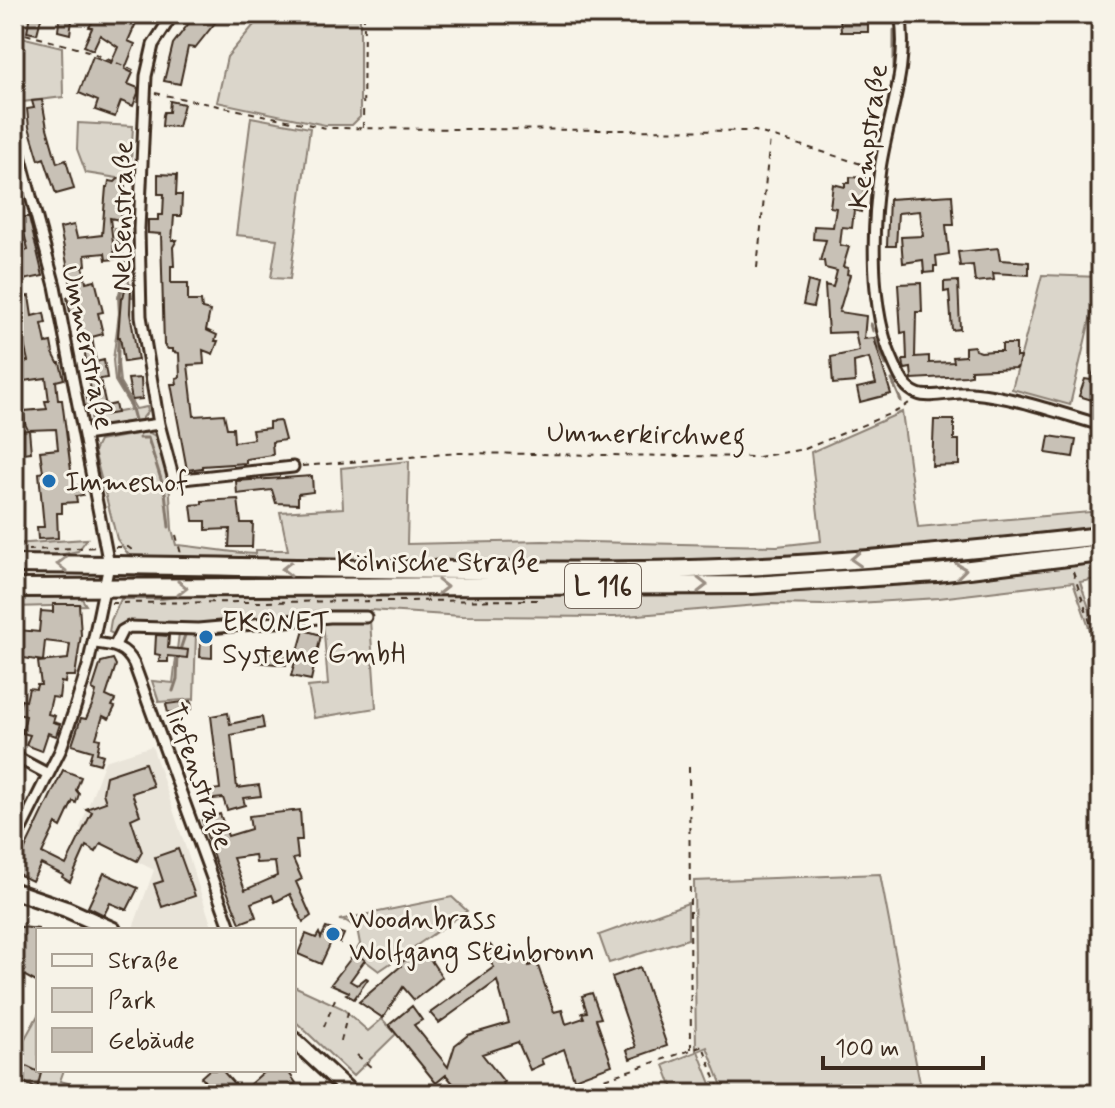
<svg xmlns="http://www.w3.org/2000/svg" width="1115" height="1108" font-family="Mynerve,sans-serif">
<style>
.built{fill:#e9e4d9}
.green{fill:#dbd6cb;stroke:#8b8074;stroke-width:2}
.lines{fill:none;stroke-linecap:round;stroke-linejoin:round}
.stream{stroke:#84786c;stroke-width:3}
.building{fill:#c8c1b6;stroke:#3b2a1e;stroke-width:2;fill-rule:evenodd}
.minor-casing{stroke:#3b2a1e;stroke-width:15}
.secondary-casing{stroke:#3b2a1e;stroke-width:20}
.primary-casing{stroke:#3b2a1e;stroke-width:22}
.path{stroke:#3b2a1e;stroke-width:2;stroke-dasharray:6 6;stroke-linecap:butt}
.minor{stroke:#f7f3e8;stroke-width:9}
.secondary{stroke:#f7f3e8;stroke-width:14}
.primary{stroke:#f7f3e8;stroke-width:16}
.oneway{stroke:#998e83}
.poi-dot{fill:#1f6fb2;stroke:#f7f3e8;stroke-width:3}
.labels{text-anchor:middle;stroke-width:6;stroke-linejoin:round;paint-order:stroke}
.shield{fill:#f7f3e8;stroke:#73665b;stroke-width:2}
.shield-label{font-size:26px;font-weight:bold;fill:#3b2a1e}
.street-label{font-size:28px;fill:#3b2a1e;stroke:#f7f3e8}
.poi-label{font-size:28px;fill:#3b2a1e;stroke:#f7f3e8;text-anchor:start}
</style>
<rect width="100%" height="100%" fill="#f7f3e8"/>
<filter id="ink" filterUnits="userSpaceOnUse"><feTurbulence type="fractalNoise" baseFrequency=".0125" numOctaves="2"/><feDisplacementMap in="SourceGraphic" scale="16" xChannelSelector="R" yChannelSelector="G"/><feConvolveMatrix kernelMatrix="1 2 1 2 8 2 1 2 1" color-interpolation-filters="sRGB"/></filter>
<g filter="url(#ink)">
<!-- built -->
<path class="built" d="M152,746L213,930H138L133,928L154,870L101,843L80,828L105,761Z"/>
<!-- green -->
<path class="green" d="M263,14H360V117L352,125H325L217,102L227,57Z
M21,37L62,47L63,97L22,102Z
M251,117L310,128L290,279L271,278L277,239L236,235Z
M78,123L133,126L130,180L86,173L77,149Z
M114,228L118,229L132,297H121L117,353L120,382L136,409L147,407L148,411L141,420L99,427L91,422V417L130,410L129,404L115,381L113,360L119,314L118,297L125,273Z
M1042,275L1100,277L1070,405L1012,389Z
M902,412L918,527L1101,511V527L970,544L878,552L713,560L289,563L131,558L117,539L94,451L99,441L148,432L155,436L169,479L172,529L176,545C204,547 228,553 256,554V550H288L280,512L343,508L341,468L409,461L407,544L543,541L777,546L821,541L811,452Z
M87,539L78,551L55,556L14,558V544Z
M1101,542V546L934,567L721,580L129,581V578L723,575L838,571L936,562Z
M1101,562V578L1080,582L1101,642V662L1073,582L939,598L824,605L770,604L614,617L462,616L370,610L369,613C311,612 254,624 196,626C171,627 146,622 122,625L115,635L109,632L111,620L121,599H162L189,595C493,595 799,602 1101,562Z
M14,594L80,596L86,605L14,607Z
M342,619L370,620L376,708L314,718L308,687L328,685L323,620Z
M196,632L194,699L159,702L152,681L173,683L179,633Z
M880,874L922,1094H725L707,1047L698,1051L715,1094H675L664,1065L696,1052L694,881Z
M452,897L467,911L379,971L355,953L360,944L357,928L346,921L339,920Z
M688,903V939L609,963L599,935Z
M294,986L342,1008L368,1031L382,1019L396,1034L353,1076L294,1020Z
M38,1015V1070H64L60,1081L100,1091L99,1094H14V1058Z"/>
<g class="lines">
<!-- stream -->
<path class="stream" d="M893,14V18
M878,153L894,73V30
M116,231L126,272L120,297L117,380L131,405L135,420
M871,301V285
M871,324L873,331
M875,338L886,365
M892,380L901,401
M139,438H148L165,492L169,527
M173,691L177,679L178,656L185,635"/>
</g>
<!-- building -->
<path class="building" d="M30,14H42L37,34L27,32Z
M60,14H73L70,34L58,31Z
M98,14L129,16L140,14L128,41L135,44L125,69L133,73L128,84L138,88V93L133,106L121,101L115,117L95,110L98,101L79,93L93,56L111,63L118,47L100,35L93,50L84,46L92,28L89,27Z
M196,14H222L195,48L188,47L180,84L164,81L173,44Z
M840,14H861V20L868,22V32H841Z
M42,100L47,128L57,163L66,160L74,189L56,194L44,158L39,160L29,127L27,109L34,108L32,101Z
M170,101L184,104L178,127L162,126L163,115L164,112H169Z
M158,174L177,175L176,195H182L181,216H174L172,240H177L173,247L174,266H171V283H188V301H201L202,309L210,311L206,330L217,335L215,341H218L213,354L203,350L204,364L188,365L194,416L224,414L227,428H233L234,442L254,439L252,430L269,428V422L280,421L285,440L272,442L273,455L246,459V463L202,466V468L187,470L171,384H177L176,378L180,377L179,353L173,352V349H168L164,345L161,234L148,233V220H158V215H163L164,194H158Z
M850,177L865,178L864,190L861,212L854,210L852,228L842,227L840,245L849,247L843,267L848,268L847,274L850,275L839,312L866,316L864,339L874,338L891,394L860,402L857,388L876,384L869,358L854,362L855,382L833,384L831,357L859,351L855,332L828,333L825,285L833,287L837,271L825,268L824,261H820L826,240L813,239L814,226L833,227L836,208L830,207L833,184L845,187V183H850Z
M119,178L125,179V198L120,220L110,218L115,259L106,260L105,253L85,255L86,265L83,266L86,282L95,280L103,312L98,313L103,334L92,337L96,362L104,360L107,378L100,379L106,406L115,404L117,413L104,415L103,407L89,410L86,392L91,391L84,348L76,311L70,312L67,297L73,295L60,228L74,225L77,238L102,235L106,187H108L109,181L115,182Z
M952,195L954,225H946L949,254L936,256L937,266H934V272L924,273L923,260L903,263L901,237L923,236L920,211L898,213L896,246H887L889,199Z
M14,217H29L43,276L23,280L24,289L19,297L29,296L32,316L44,313L46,323L42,324L46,343L51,342L53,353L58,363H60L64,379L56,381L58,400H62L73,486L82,485L83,495L76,496L77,502L62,503V513H57L58,538L38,539L37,527H44L39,473L43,472L40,451L58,449L56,429L28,430L25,424L24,411L47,409L45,401H49L46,378L24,381L22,374L20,363L28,361L24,344L18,346L16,337L23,335V332L21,316L14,318V254L28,250L23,228H14Z
M998,248L1000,260L1029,262V275L993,273L994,280L975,282L973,265L960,266L958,252Z
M808,281L818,284L813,307L803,305Z
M958,281L960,329L952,330L949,291L944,292V282Z
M921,283L922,312H916L915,357L929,356V363L954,362L953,357L965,356V347L974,346L975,350L981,352L993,351H1002V344H1016V357H1020L1017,368L971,370V375L966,376L912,379L911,368L905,369L904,366L903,360H907L906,332L901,333L898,284Z
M126,285H131L130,313L138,360L124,362L120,337H118L121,299L123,298Z
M1099,355H1101L1099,389L1096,388L1092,400L1079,396L1085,379L1091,380Z
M141,378L142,399L132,400L128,379Z
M934,420H954V440H959V465L932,466Z
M29,430L31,452L14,454V432Z
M1049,436L1076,440L1073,457L1046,453Z
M312,476L313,492L298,494V504L276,503L272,490L237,494L236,481Z
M238,499L241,523H253L252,547H229L230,529L206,530V521H193L191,505L202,504V501Z
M53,604H79L81,635L75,676H66L65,683L61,682L59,698L52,697L48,714L55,716L53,722L60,724L56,736L48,733L42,751L26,745L30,735L22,733L26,716L18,714L21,700L26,701L29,688L36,689L37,685H41L38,662L68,659L70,644L45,641L43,661L17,657L19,630L39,632L41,611L53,612Z
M304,630L321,635L311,680L291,676Z
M156,635L169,636L168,648L188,650L187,658L168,656V662H159L160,655L155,654Z
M212,635V658L200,657L201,636Z
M257,652L287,656L286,665L256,662Z
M113,659L116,665L106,696L115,700L112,706L115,707L109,719L103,716L96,738L100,739L97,753L103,755L100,764L89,761L92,751L72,745L81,718L86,719L93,703L96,692L92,690L101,662Z
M191,701L192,709L168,713L166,704Z
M228,713L230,724L262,717L264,728L231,735L237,788L259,785L261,796L243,798L245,805L227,810L223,798L205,800L204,791L220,789L211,716Z
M145,763L153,786L132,793L140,815L131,819L142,852L137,861L101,843L96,852L86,846L70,882L62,877L63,875L41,864L32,881L14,872L63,770L81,777L76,790L79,794L76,803L73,801L61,827L56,824L42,853L66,865L92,812L86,809L106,802L103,793L106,776Z
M300,810L302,840H296L298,858L293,859L302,879L296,882L311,916L303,922L290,894L275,902L272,895L251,903L256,917L240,923L215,861L202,820L220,814L228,836L251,829L249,816ZM255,855L256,863L275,862L277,876L245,890L233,858Z
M178,849L195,896L162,907L154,884L163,881L155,857Z
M104,873L138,888L127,910L110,903L104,915L88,907Z
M14,926L38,929V983L14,970Z
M326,928L344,934L340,943L332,940L321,964L298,954L306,934L316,938L319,933L321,938Z
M490,945L503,961L513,955L519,962L527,959L529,966L537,963L554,1012L562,1010L566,1024L584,1018L582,1013L587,1012L582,996L592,993L601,1018L596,1019L612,1065L574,1079L564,1049L541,1059L543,1064L530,1070L518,1042L482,1054L504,1082L502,1083L510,1094H462L446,1075L436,1083L389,1025L412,1006L422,1020L414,1025L448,1067L455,1045L468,1035L509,1023L497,981L439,1023L430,1013L494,967L482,952Z
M355,953L365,960L350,981L357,985L366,978L368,979L354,999L346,994L349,992L331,984Z
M416,953L423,960L428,956L442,977L431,987L414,1000L403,987L383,1018L359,1002L401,966L399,964Z
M640,967L667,1046L630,1059L627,1050L636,1047L612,977Z
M22,1064L41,1073L37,1089L19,1079L21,1075L17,1073Z
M209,1070H222L237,1087L230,1094H215L201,1077Z
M266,1070H287L296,1083L279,1094H259L250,1084Z"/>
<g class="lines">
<defs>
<path id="minor" d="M900,14C910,66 887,119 880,169C872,226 869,309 893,361C899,374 903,388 918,394C930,399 957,391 972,393C1016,397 1059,413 1101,425
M14,133L55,286L109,565L88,666L74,711L60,751L14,843
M159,424L174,480L293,467
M84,435L159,424L141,316L139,229L146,76L153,45L173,14
M94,643C112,645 125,646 134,664L231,930
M115,645L122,631L129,627L198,629L330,617H366
M14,756L48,774"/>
<path id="secondary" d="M14,891L66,909L113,930
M294,1040L352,1094"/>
<path id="primary" d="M14,564C224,565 433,573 643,570C796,568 949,553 1101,536
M14,588L752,585L937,573L1101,553"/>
</defs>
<!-- minor casing -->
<use href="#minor" class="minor-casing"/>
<!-- secondary casing -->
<use href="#secondary" class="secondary-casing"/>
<!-- primary casing -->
<use href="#primary" class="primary-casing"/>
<!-- path -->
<path class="path" d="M14,31L88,51L138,72
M155,93L326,128L755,131L871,167
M363,128L364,14
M14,213L25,212
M757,268L770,138
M302,466L459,453L758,457L805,449L899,410L912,401
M176,535L181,554
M115,547H128L132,550
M28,550L97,547
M1073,572L1101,654
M111,603L537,600
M689,767L691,1049
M324,1027L335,999
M341,1041L349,1008
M357,1055L372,1068
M559,1094L703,1046L721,1094"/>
<!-- minor -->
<use href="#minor" class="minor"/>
<!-- secondary -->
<use href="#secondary" class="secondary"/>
<!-- primary -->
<use href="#primary" class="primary"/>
</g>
<!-- one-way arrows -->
<defs><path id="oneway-chevron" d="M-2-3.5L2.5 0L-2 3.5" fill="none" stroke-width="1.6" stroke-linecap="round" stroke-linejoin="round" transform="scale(2)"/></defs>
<g class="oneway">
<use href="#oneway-chevron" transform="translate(856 559) rotate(177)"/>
<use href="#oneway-chevron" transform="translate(62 564) rotate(-180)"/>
<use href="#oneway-chevron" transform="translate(287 569) rotate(-179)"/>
<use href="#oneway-chevron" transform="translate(961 570) rotate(-7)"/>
<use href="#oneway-chevron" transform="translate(702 585)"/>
<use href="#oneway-chevron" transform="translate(442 587)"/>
<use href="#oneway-chevron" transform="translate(182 588)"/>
</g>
</g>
<!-- markers -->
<g class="poi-dot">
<circle cx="49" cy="481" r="8"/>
<circle cx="206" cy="637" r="8"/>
<circle cx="333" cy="934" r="8"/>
</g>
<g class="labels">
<!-- shield labels -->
<rect class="shield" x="565" y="564" width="76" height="44" rx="6"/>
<g class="shield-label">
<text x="603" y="595">L 116</text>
</g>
<!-- street labels -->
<g class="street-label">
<text transform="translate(867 136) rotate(-82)" y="10">Kempstraße</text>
<text transform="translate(121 216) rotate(-89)" y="10">Nelsenstraße</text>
<text transform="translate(89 347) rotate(78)" y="10">Ummerstraße</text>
<text transform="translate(646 433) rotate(1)" y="10">Ummerkirchweg</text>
<text x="438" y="571">Kölnische Straße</text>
<text transform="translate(200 776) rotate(70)" y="10">Tiefenstraße</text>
</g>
<!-- poi labels -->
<g class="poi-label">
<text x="65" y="491">Immeshof</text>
<text x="222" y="631">EKONET<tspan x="222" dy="32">Systeme GmbH</tspan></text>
<text x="349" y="928">Woodnbrass<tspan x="349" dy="32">Wolfgang Steinbronn</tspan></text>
</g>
</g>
<!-- margin -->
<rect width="1115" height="1108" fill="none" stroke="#f7f3e8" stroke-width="48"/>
<rect x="24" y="24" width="1067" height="1060" fill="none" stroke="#3b2a1e" stroke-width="3" filter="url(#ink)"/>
<!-- legend -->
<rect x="36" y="928" width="260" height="144" fill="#f7f3e8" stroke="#aca397" stroke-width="2"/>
<rect x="52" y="954" width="40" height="12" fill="#f7f3e8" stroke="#aca397" stroke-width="2"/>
<text x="108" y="968" font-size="24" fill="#3b2a1e">Straße</text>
<rect x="52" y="988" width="40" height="24" fill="#dbd6cb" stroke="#aca397" stroke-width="2"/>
<text x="108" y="1008" font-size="24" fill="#3b2a1e">Park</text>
<rect x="52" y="1028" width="40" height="24" fill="#c8c1b6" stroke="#aca397" stroke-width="2"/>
<text x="108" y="1048" font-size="24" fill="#3b2a1e">Gebäude</text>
<!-- scale -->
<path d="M823 1056v12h160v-12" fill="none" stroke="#3b2a1e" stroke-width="4"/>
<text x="835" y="1056" font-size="24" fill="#3b2a1e" stroke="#f7f3e8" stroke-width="6" paint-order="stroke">100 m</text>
</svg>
